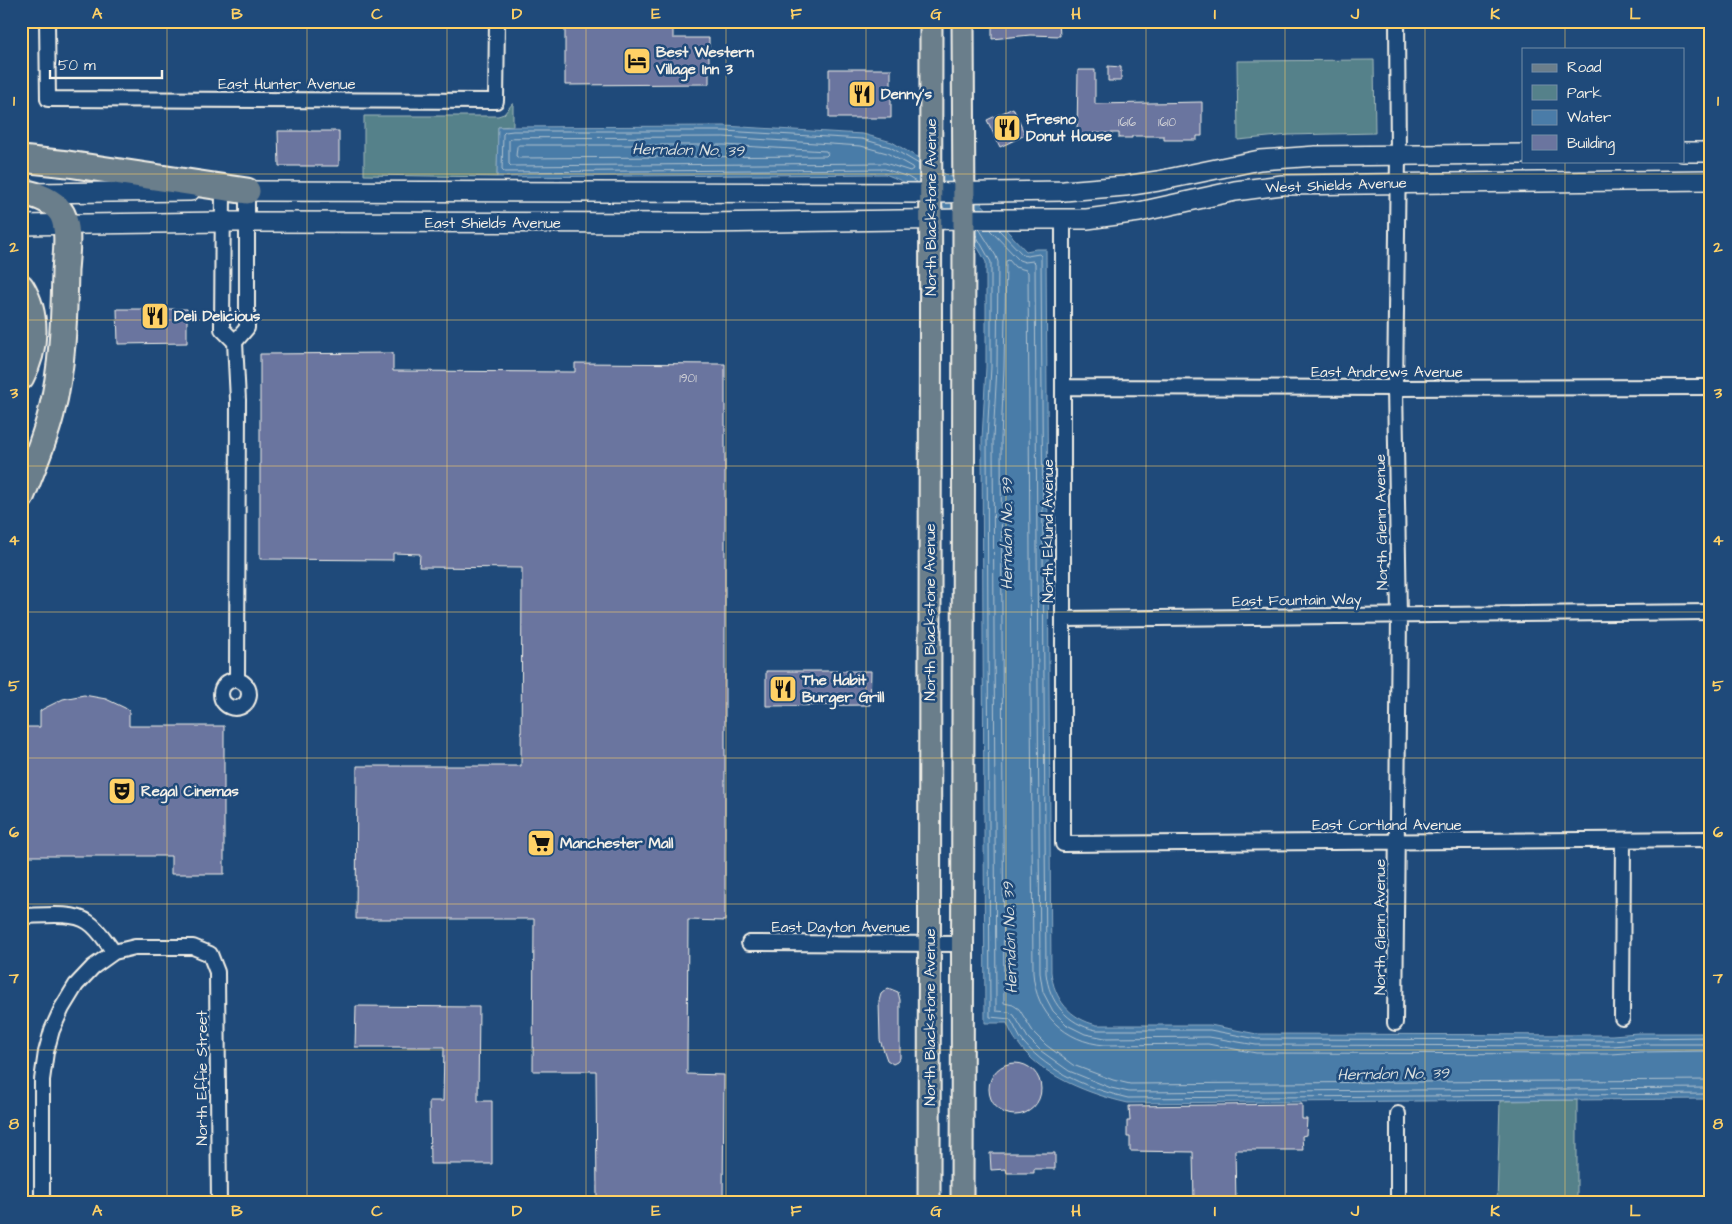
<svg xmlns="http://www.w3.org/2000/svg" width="1732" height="1224" font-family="'Architects Daughter',sans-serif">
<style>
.green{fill:#55818a;stroke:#a4b9b9}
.water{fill:#4a7ca8;stroke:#8eabc2}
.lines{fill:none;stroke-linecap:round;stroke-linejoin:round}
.shore{stroke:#b0c2ce;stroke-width:1}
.building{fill:#6b759f;stroke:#f4f1e8}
.minor-casing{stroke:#f4f1e8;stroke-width:18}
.secondary-casing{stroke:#f4f1e8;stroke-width:22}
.primary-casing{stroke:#f4f1e8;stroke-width:25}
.motorway-casing{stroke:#f4f1e8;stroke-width:29}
.minor{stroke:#1f4a7a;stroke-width:14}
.secondary{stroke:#1f4a7a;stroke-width:19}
.primary{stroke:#6b7e8b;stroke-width:21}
.motorway{stroke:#6b7e8b;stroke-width:25}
.grid{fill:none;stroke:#ffd166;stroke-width:1;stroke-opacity:0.55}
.labels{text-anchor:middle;stroke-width:5;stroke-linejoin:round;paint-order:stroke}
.number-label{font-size:12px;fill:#d2d2d6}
.poi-label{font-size:15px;font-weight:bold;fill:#f4f1e8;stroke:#1f4a7a;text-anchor:start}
.street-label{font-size:15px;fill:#f4f1e8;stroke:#1f4a7a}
.water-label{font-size:16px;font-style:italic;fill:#dadfde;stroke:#1f4a7a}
.neatline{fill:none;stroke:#ffd166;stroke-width:2}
.grid-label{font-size:16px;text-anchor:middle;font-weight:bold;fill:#ffd166}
</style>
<rect width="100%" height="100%" fill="#1f4a7a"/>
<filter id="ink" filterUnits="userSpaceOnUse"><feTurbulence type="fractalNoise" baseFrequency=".02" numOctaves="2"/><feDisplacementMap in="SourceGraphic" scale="10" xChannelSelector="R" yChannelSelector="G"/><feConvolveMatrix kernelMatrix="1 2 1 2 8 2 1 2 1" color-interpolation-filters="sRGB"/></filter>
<g filter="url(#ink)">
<!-- green -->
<path class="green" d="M1374,60L1375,133L1289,135L1238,140L1237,61Z
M513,103V126L498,127L497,177L364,175V116H498L504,114Z
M1577,1100V1203H1497L1500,1101Z"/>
<!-- water -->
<path class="water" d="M724,126L863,134L892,142L965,186L1026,251L1036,249H1046L1051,972C1054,999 1070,1019 1097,1025H1210L1257,1034L1612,1035L1638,1033H1711V1099L1128,1103C1092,1095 1040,1076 1018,1043C1013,1037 1010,1030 1007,1023H985L982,439L986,367V262C962,217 932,192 885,174L497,177L498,127Z"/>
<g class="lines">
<!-- shore -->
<path class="shore" d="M724,137L861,146L887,153L912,167L913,169L910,171L885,163L511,166L509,164V140L512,138Z
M519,145H724L826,151L828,154L826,156L519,158L516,156L517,147Z
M916,182L908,177L885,169L504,172L502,170L503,134L505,132L513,131H724L862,139L890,147L919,164
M980,230L996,256L998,262L997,367L993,439L996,1011L1009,1012L1014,1015L1028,1038L1041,1051L1069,1071L1111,1088L1129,1092L1711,1088
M990,230L1019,260L1025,262L1033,261L1035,263L1040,973L1043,992L1053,1011L1067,1025L1085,1034L1105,1038L1209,1037L1256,1045L1612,1046L1639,1044H1711
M999,230L1023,255L1027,256L1039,254L1041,256L1046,973C1049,1002 1067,1024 1096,1030H1210L1257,1039L1612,1040L1638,1038L1711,1037
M976,235L991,262V367L987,439L990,1017L1010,1019C1015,1026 1018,1036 1024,1043C1050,1073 1090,1089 1128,1098L1711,1094
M1711,1051L1639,1052L1612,1054L1256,1053L1208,1044L1105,1045C1065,1042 1036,1014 1033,973L1028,272L1026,270L1015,267L1009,260L1006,261L1004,368L1001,439L1004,1003L1013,1005L1019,1009L1034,1033L1046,1045L1073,1065L1113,1080L1130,1084L1711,1080"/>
</g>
<!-- building -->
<path class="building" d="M565,21H673V38H709V84L565,85Z
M992,21H1059L1060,36L1030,35L992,39Z
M1108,66L1121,67V81H1108Z
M829,69H891V118H829Z
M1078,70H1095V104L1202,102V136H1197V140H1164V136H1132V138H1119V133H1093V135H1077Z
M1013,108L1025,135L1000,147L987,120Z
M278,131H339V166H279Z
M117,309H187V343L118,344Z
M393,353V371L575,372V363L725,364V921L688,920L687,1059V1074L724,1075L723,1203H597L596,1071H533L534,919H356L357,766H521L522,568L419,567L420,554L393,553V560L260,559V354Z
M766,671H871L870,705L766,706Z
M84,695L106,699L125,708L129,711V726H224V874H171V856H21V727H40V711L43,709L63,699Z
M888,988L898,992L900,1000V1058L897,1062L893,1064L887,1060L880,1040L879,1001L881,994Z
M356,1006L479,1007L478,1101H492V1164H430L429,1101H443L444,1047H355Z
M989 1089a26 26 0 1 1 52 0a26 26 0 1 1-52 0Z
M1302,1104V1119H1307L1306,1135L1302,1136L1303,1150H1235L1236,1203H1194L1193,1152L1130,1151V1137H1127V1121H1130L1129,1106Z
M990,1153H1055V1169H1034V1173H1007L1006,1169L991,1170Z"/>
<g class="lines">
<defs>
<path id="minor" d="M47,21L48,99L496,101L497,21
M223,190L222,329L235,342L238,400L237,680
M1063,219V844L1711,839
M235,342L247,328V191
M1064,387L1395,388L1711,387
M1064,619L1711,612
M221 694a14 14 0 1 1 28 0a14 14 0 1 1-28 0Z
M21,916C40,916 73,911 88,922C99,929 106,942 114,952
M749,943L962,944
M1622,1018L1623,840
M1395,1023L1399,615L1395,388L1398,156L1397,21
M42,1203V1080L46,1052L52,1030L62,1008L76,985L93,967L114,952L135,947H193L210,954L217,972L219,1203
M1398,1203V1114"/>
<path id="secondary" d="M1683,152H1711
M235,191L931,193L1064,191L1125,186L1158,181L1260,160L1316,156L1523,154
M32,193L190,191
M21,225L223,222L705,223L964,219H1087L1139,212L1235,191L1282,185L1711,180"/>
<path id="primary" d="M929,1203L931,21
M962,1203L964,219L963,21"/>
<path id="motorway" d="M21,159L68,164L247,191
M21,287C38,315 36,349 21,377
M21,497C32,470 44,442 51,414C63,367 64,319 65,271C66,254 70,230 62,214C55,202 40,196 27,193"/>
</defs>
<!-- minor casing -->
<use href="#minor" class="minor-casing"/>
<!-- secondary casing -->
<use href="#secondary" class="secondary-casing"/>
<!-- primary casing -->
<use href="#primary" class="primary-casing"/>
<!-- motorway casing -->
<use href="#motorway" class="motorway-casing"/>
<!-- minor -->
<use href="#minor" class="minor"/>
<!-- secondary -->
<use href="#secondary" class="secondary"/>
<!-- primary -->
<use href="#primary" class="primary"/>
<!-- motorway -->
<use href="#motorway" class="motorway"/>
</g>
</g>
<!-- grid -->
<path class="grid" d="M167,21V1203M307,21V1203M447,21V1203M586,21V1203M726,21V1203M866,21V1203M1006,21V1203M1146,21V1203M1285,21V1203M1425,21V1203M1565,21V49M1565,161V1203M21,174H1711M21,320H1711M21,466H1711M21,612H1711M21,758H1711M21,904H1711M21,1050H1711"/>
<!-- icons -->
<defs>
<symbol id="hotel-square" viewBox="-11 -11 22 22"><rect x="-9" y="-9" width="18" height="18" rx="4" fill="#ffd166" stroke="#1f4a7a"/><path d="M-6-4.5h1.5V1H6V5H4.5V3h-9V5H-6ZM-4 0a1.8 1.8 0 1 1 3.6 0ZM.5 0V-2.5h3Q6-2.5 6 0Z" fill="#111"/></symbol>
<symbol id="restaurant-square" viewBox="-11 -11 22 22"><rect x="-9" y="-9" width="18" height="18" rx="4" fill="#ffd166" stroke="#1f4a7a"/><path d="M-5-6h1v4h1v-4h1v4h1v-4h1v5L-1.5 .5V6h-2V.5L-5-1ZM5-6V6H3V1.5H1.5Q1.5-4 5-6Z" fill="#111"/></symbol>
<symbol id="theatre-square" viewBox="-11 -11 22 22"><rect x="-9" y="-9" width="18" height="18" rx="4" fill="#ffd166" stroke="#1f4a7a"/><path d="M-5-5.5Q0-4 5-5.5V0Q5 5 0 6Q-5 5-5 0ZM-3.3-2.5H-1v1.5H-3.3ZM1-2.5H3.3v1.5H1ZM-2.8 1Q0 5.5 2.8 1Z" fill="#111"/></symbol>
<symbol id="supermarket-square" viewBox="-11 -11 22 22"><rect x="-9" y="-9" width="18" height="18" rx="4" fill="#ffd166" stroke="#1f4a7a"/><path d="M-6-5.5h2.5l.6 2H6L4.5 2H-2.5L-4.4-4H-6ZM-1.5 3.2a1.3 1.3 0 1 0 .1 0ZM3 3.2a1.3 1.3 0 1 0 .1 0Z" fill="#111"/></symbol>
</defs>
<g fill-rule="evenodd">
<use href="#hotel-square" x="621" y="45" width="32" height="32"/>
<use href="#restaurant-square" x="846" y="78" width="32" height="32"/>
<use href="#restaurant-square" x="991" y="112" width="32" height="32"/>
<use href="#restaurant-square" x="139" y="300" width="32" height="32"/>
<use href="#restaurant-square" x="767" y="673" width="32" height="32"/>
<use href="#theatre-square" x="106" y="775" width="32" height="32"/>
<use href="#supermarket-square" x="525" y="827" width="32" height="32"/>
</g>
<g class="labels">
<!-- number labels -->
<g class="number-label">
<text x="1127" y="126">1616</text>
<text x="1167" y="126">1610</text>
<text x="688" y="382">1901</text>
</g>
<!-- poi labels -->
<g class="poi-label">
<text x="656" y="57">Best Western<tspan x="656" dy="17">Village Inn 3</tspan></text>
<text x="881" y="99">Denny's</text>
<text x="1026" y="124">Fresno<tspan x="1026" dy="17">Donut House</tspan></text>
<text x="174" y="321">Deli Delicious</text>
<text x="802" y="685">The Habit<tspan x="802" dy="17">Burger Grill</tspan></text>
<text x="141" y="796">Regal Cinemas</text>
<text x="560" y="848">Manchester Mall</text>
</g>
<!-- street labels -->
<g class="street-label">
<text x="287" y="89">East Hunter Avenue</text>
<text transform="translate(1336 185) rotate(-2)" y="5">West Shields Avenue</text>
<text transform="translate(931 207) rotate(-90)" y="5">North Blackstone Avenue</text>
<text x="493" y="228">East Shields Avenue</text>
<text x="1387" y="377">East Andrews Avenue</text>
<text transform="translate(1381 522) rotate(-91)" y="5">North Glenn Avenue</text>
<text transform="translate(1048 531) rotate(-90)" y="5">North Eklund Avenue</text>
<text transform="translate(1297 600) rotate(-1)" y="5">East Fountain Way</text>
<text transform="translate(930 612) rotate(-90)" y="5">North Blackstone Avenue</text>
<text x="1387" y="830">East Cortland Avenue</text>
<text x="841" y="932">East Dayton Avenue</text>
<text transform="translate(1380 927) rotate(-90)" y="5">North Glenn Avenue</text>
<text transform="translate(930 1017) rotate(-90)" y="5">North Blackstone Avenue</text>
<text transform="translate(202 1078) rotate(-90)" y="5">North Effie Street</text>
</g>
<!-- water labels -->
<g class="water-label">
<text transform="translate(688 149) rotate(1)" y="6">Herndon No. 39</text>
<text transform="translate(1006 534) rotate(-90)" y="6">Herndon No. 39</text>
<text transform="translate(1009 938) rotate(-92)" y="6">Herndon No. 39</text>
<text transform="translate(1393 1073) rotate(-1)" y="6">Herndon No. 39</text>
</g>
</g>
<!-- margin -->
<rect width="1732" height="1224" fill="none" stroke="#1f4a7a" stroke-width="55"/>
<!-- legend -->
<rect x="1522" y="48" width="162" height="115" fill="#1f4a7a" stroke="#748da6"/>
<rect x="1532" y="64" width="25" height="8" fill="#6b7e8b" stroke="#748da6"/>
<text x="1567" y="72" font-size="15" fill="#f4f1e8">Road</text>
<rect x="1532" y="85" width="25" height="15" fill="#55818a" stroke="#748da6"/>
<text x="1567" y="98" font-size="15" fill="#f4f1e8">Park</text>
<rect x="1532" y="110" width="25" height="15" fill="#4a7ca8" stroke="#748da6"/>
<text x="1567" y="122" font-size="15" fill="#f4f1e8">Water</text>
<rect x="1532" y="135" width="25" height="15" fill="#6b759f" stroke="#748da6"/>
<text x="1567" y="148" font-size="15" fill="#f4f1e8">Building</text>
<!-- scale -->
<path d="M50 70v8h112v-8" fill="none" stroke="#f4f1e8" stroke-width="2.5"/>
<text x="58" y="70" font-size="15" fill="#f4f1e8" stroke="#1f4a7a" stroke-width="4" paint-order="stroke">50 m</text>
<rect x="28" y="28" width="1676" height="1168" class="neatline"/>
<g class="grid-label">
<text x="97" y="19">A</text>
<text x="237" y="19">B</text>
<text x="377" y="19">C</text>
<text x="517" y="19">D</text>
<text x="656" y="19">E</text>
<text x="796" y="19">F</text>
<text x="936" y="19">G</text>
<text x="1076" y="19">H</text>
<text x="1215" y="19">I</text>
<text x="1355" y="19">J</text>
<text x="1495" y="19">K</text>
<text x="1635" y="19">L</text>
<text x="14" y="106">1</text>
<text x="1718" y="106">1</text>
<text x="14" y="252">2</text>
<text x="1718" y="252">2</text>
<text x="14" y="398">3</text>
<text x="1718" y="398">3</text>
<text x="14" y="545">4</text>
<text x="1718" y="545">4</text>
<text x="14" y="691">5</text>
<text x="1718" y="691">5</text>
<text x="14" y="837">6</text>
<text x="1718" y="837">6</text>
<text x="14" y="983">7</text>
<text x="1718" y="983">7</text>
<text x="14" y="1129">8</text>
<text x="1718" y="1129">8</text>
<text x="97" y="1216">A</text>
<text x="237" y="1216">B</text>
<text x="377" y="1216">C</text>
<text x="517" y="1216">D</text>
<text x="656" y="1216">E</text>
<text x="796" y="1216">F</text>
<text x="936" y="1216">G</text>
<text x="1076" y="1216">H</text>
<text x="1215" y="1216">I</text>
<text x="1355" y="1216">J</text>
<text x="1495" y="1216">K</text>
<text x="1635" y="1216">L</text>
</g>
</svg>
